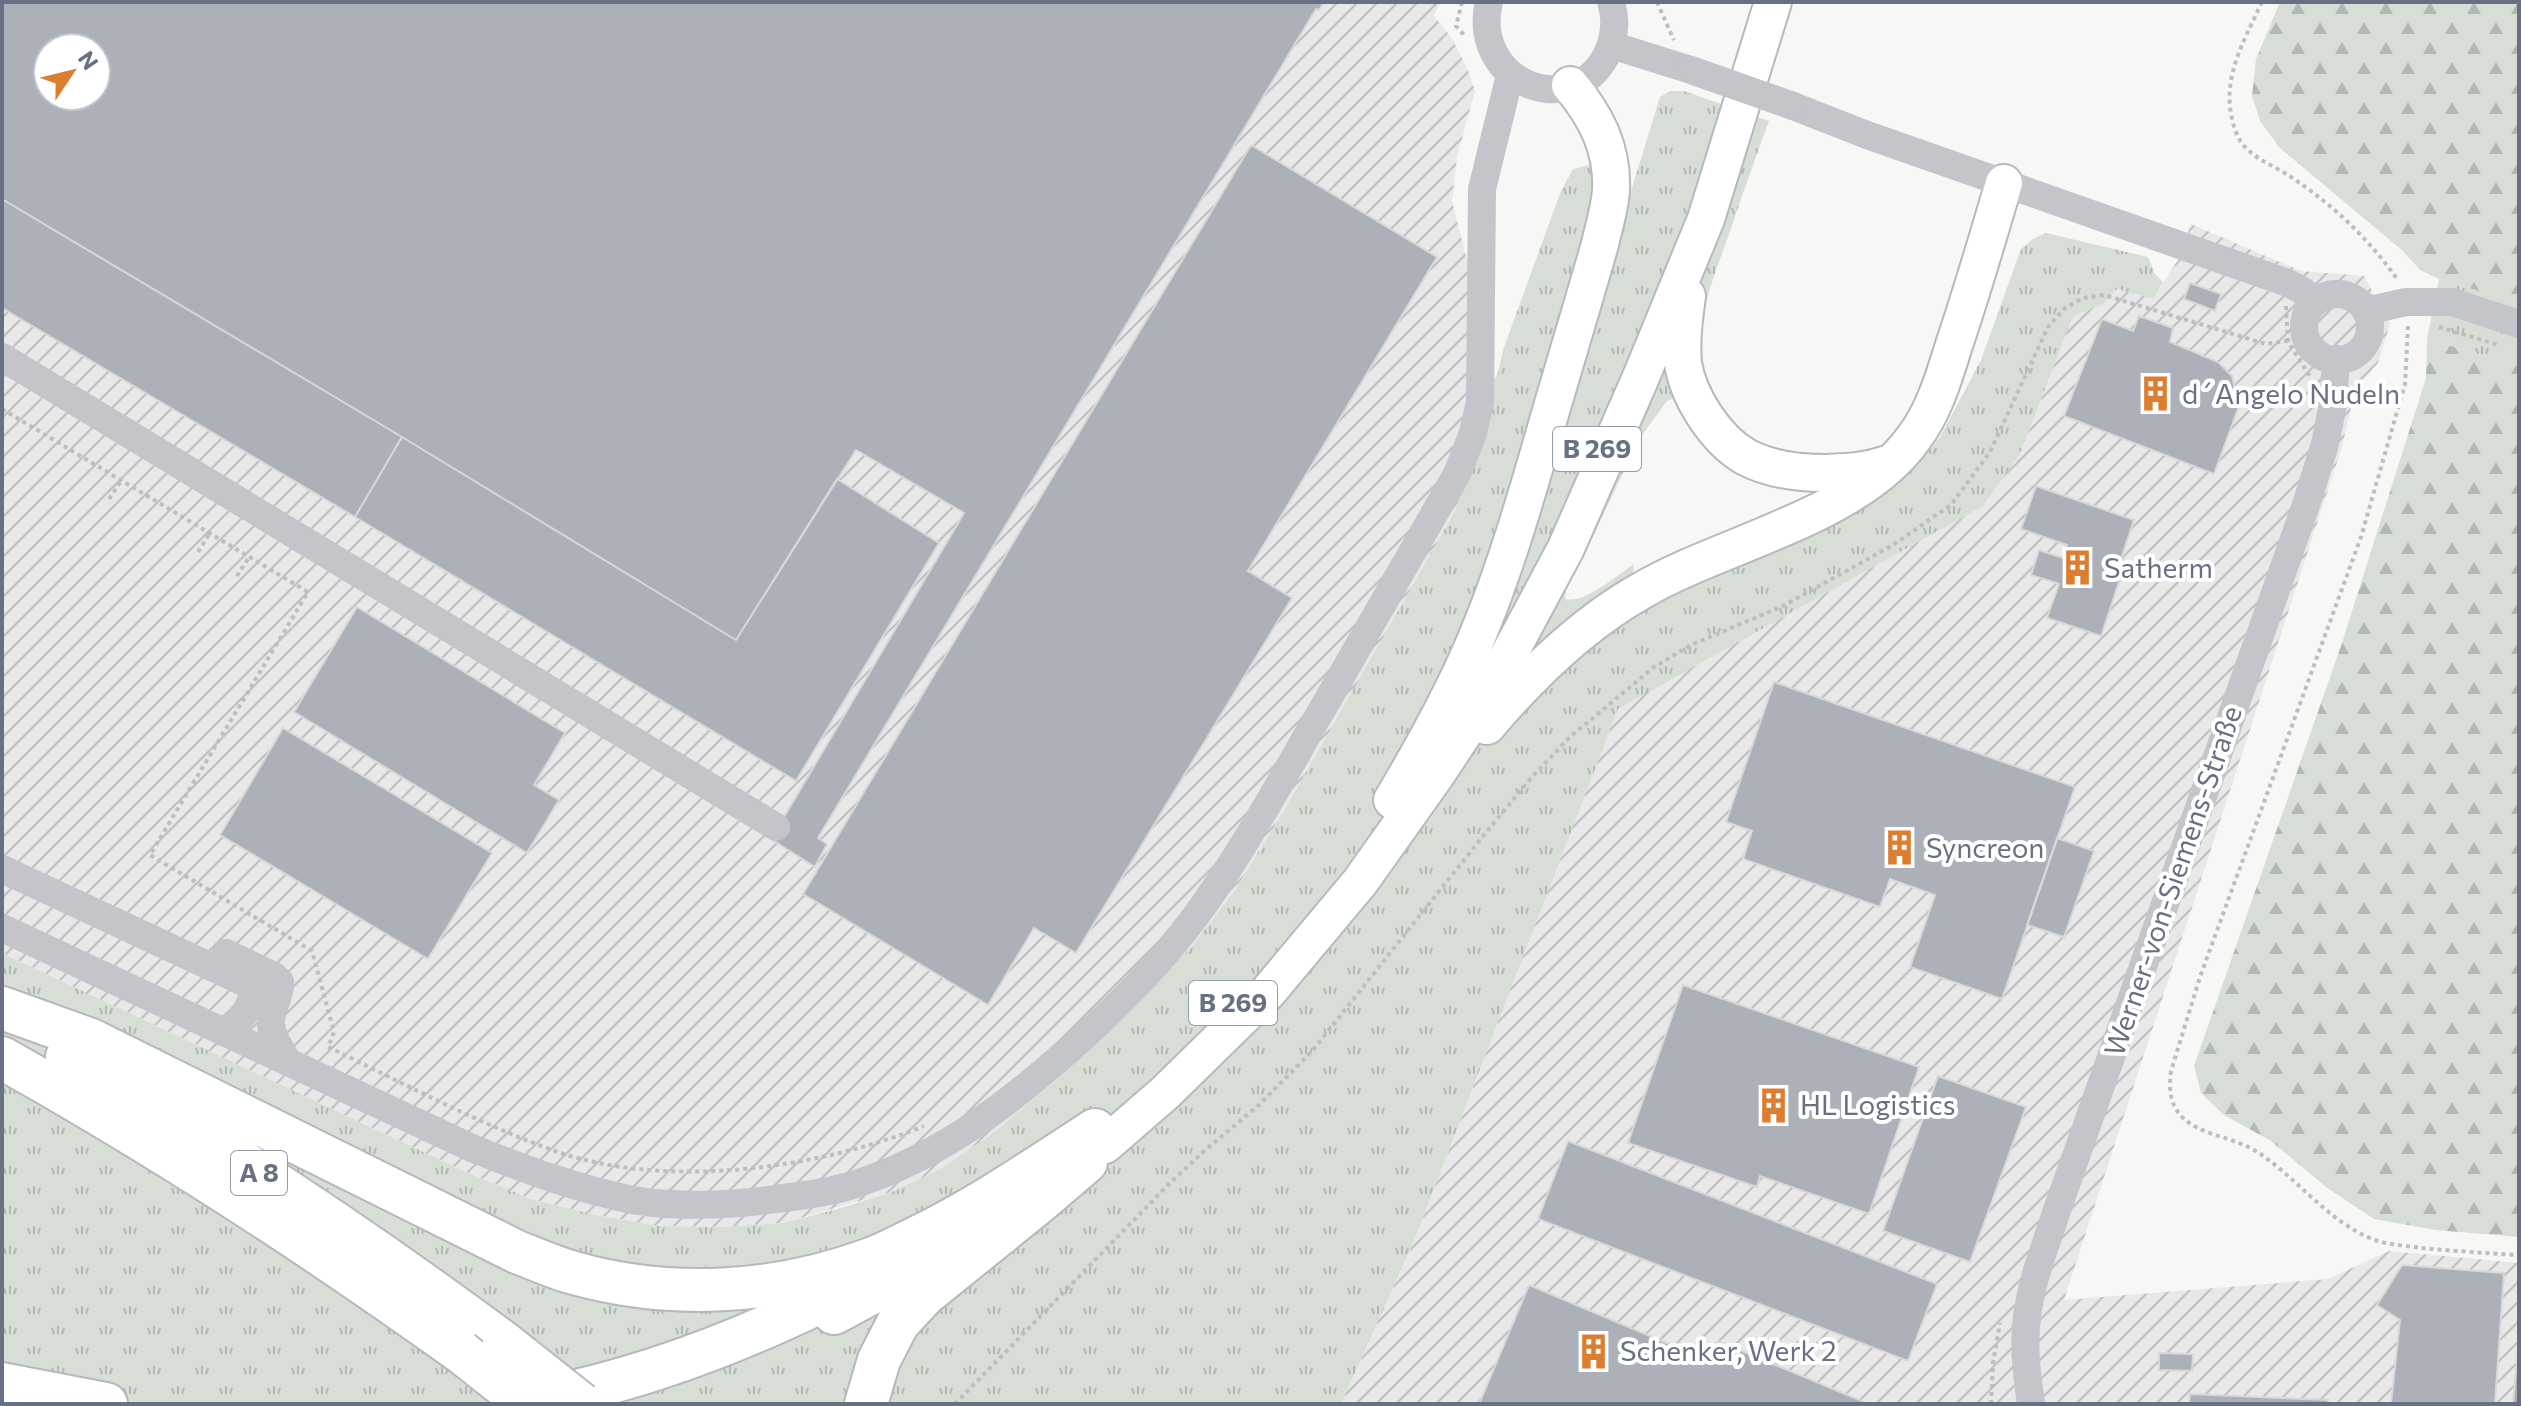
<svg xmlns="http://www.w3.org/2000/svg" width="2521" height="1406" font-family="Commissioner,sans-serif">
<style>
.industrial{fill:url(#industrial-furrows);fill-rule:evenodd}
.grass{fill:url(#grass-tufts)}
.forest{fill:url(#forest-firs)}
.building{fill:#acb1b9;stroke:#d8d9d7;stroke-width:2;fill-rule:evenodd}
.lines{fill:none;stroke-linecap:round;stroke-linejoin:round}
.major-casing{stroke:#b6b9be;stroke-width:40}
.highway-casing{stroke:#b6b8bc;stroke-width:46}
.path{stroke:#bdbec1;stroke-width:4;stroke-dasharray:4 4;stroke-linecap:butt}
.minor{stroke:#c3c5ca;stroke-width:28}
.major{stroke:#fff;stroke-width:36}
.highway{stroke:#fff;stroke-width:42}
.highway-bridge-casing{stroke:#b6b8bc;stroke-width:46;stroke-linecap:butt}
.minor-bridge{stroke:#c3c5ca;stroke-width:28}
.highway-bridge{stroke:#fff;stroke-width:42}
.labels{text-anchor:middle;stroke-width:8;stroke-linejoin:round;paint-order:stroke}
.shield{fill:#fff;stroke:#959ca9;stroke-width:2}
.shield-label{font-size:26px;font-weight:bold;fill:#687184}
.poi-label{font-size:28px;fill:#687184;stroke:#fff;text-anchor:start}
.street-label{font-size:28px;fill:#687184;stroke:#fff}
</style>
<defs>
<pattern id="industrial-furrows" width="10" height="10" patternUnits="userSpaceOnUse" patternTransform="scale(2)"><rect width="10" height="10" fill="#e8e8e8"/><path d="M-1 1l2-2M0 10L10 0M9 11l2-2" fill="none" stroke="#c0c0c2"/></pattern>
<pattern id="grass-tufts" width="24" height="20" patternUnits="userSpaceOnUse" patternTransform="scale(2)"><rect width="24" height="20" fill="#d7ded6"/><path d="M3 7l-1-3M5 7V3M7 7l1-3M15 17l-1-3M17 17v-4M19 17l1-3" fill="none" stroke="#b2b8b3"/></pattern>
<pattern id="forest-firs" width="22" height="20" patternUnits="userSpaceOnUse" patternTransform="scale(2)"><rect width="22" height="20" fill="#d7ded6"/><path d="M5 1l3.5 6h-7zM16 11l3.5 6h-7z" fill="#b2b8b3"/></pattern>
</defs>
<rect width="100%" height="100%" fill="#f7f7f5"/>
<!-- industrial -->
<path class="industrial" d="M2,2H1440L1434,16L1451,37L1468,70L1475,91L1457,157L1452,201L1491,354L1472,465L1456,509L1361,677L1288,804L1235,890L1189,950L1124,1017L1058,1079L989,1136L940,1169L894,1191L783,1223L718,1227L659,1226L595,1215L531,1199L468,1173L2,953ZM48,48H96V96H48Z
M2191,224L2301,271L2364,276L2390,324L2378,363L2355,390L2342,447L2064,1300L2328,1279L2389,1251L2519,1263V1404H1341L1414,1241L1618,708L1983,506L2020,454L2073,315L2104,304L2117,289L2153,298L2178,260Z"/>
<!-- grass -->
<path class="grass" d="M1670,91H1684L1769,121C1755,160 1741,198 1728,237C1705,301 1678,363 1731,422C1737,429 1748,434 1756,440L1741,470L1675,398L1667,401L1639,439L1589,545L1566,586L1565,599C1585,604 1617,575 1634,564L1630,615L1691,582L1879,492L1917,466L1940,437L1981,360L2021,249L2033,239L2046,233L2148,257L2155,274L2163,282L2153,299L2117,289L2104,304L2073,316L2020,454L1983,506L1618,709L1414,1241L1341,1404H615L533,1339L435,1357L493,1404H2V953L468,1173L531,1199L595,1215L659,1226L719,1227L783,1223L841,1208L894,1191L940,1169L989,1136L1058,1079L1124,1017L1189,950L1235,890L1288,804L1456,509L1472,465L1488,389L1498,373L1503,350L1561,191L1573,169L1589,165L1594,173L1590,214L1626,207L1660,97Z
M2439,279L2519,303V366L2427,339Z"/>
<!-- forest -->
<path class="forest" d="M2280,2H2519V303L2439,279L2420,270L2403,251L2280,148L2260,121L2252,96L2256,59Z
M2427,339L2519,366V1237L2436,1230L2374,1219L2326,1187L2271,1141L2224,1115L2201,1093L2194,1066L2341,646L2426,378Z"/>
<!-- building -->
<path class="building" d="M2,2H1324L1319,10L1316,9L818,838L827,844L815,867L771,839L964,513L856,450L736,640L402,437L2,199ZM48,48H96V96H48Z
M1251,145L1437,257L1248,571L1292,598L1076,953L1034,928L988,1005L803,894Z
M2,199L402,437L355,517L2,308Z
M2190,283L2221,294L2215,311L2184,299Z
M2139,316L2173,328L2170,342L2218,362L2232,376L2236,393L2243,395L2214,474L2064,416L2102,319L2133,331Z
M402,437L736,640L837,479L939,543L796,781L355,517Z
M2036,486L2134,520L2121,559L2126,561L2101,636L2047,618L2059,584L2031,575L2039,550L2063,558L2067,545L2021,529Z
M357,607L565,733L534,785L559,800L527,853L294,712Z
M1774,682L2075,787L2002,999L1910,967L1935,895L1890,879L1880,907L1743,859L1752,831L1726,822Z
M283,728L492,853L428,959L220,835Z
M2057,838L2094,851L2064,937L2027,925Z
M1683,985L1919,1067L1869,1214L1760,1176L1757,1187L1628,1143Z
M1938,1076L2026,1107L1970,1262L1883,1231Z
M1568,1141L1937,1284L1908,1361L1538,1219Z
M2402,1265L2504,1273L2495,1404H2391L2400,1320L2377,1305Z
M1529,1285L1709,1361L1718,1341L1869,1404H1479Z
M2519,1336V1404H2513Z
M2159,1353L2193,1354L2192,1371L2159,1370Z
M2190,1394L2328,1400V1404H2189Z"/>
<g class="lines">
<defs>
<path id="major" d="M1687,296C1684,318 1681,340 1683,363C1688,397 1716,440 1746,457C1769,469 1798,473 1824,473C1844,472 1864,472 1884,465
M1487,726C1531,674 1581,625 1641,591C1723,543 1857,517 1913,439C1934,412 1944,377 1954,345C1972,292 1988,237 2004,183
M1392,800C1425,745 1457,687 1481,627C1516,541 1539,449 1566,360C1577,322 1589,283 1600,244C1604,226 1610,208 1611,190C1613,149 1596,116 1570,85
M1105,1145L1166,1092L1268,992L1360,882L1436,775L1481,707L1566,548L1641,377L1706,219L1773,2"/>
<path id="highway" d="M2,1008L91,1040L517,1252C536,1259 555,1268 574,1273C670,1300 775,1294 868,1260C883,1255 898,1247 912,1240C977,1209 1035,1169 1095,1130
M67,1057C219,1142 364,1239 504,1343
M2,1058C161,1147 313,1246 461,1352
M834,1313L955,1248
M2,1384L106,1404
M540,1399C649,1378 757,1335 856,1284
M866,1404L879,1360L898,1323L924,1295L1038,1203L1086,1162"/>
</defs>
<!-- major casing -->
<use href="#major" class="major-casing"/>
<!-- highway casing -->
<use href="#highway" class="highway-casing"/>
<!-- path -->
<path class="path" d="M1462,2L1456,26L1464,35
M1657,2L1674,40
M2262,2C2249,30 2233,58 2230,88C2228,104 2232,128 2241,142C2253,159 2275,166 2291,177C2332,204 2369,239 2397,279
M2286,306L2288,342L2311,378
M2408,326L2405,384L2361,537L2200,977L2171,1071C2169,1088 2169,1103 2182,1117C2200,1135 2232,1137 2254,1150C2297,1176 2328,1224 2378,1241C2391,1245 2407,1246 2421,1248C2453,1251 2486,1253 2519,1255
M2439,327L2499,345
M2,409L308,592L150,855L312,951L334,1032L328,1047C403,1083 477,1123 555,1151C665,1190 818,1169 924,1126
M109,499L121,481
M198,552L210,533
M237,576L249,557
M955,1404L1169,1184L1203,1152L1259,1105L1313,1050L1475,846L1531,778L1569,738L1654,667L1691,645L1783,606L1893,545L1951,505L1990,452L2048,327L2065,308L2083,298L2104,295L2266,344L2306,338
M1991,1404L1993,1363L2000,1323"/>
<!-- minor -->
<path class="minor" d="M1489,2C1470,82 1571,122 1606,56C1615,38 1617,21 1611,2
M1611,45L1691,70
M1793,106L1867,135L2288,283L2303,291L2316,302
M2304 327a33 33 0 1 1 66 0a33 33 0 1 1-66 0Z
M2366,311L2406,302H2452L2519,324
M2,357L776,827
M2,869L246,983L253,991C251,1011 239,1021 223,1032
M2,928L474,1149C524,1169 575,1188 628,1199C670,1208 734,1205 776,1199C800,1196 826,1193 849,1186C935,1160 1005,1107 1071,1048C1115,1009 1156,968 1192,921C1242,854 1281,780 1323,708C1368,630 1413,552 1457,474L1473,433L1480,402L1482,189L1510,75
M226,953L274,976L280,982C281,996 272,1006 271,1020C270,1035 281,1049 288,1062
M2031,1404C2027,1376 2023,1346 2027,1317C2031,1281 2046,1245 2057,1210L2306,505L2325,444L2333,404L2336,359"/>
<!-- major -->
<use href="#major" class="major"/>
<!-- highway -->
<use href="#highway" class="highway"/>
<defs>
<path id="highway-bridge" d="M504,1343L581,1404
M461,1352L527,1404"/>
</defs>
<!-- highway-bridge casing -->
<use href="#highway-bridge" class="highway-bridge-casing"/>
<!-- minor-bridge -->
<path class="minor-bridge" d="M1691,70L1793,106"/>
<!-- highway-bridge -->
<use href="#highway-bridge" class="highway-bridge"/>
</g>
<!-- icons -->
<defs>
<symbol id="building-bare" viewBox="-9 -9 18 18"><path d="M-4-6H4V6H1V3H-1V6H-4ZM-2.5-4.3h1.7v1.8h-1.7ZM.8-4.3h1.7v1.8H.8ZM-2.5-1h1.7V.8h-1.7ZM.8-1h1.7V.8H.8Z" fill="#dc7d30" stroke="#fff" stroke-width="2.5" paint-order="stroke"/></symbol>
</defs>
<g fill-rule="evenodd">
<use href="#building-bare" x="2130" y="368" width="51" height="51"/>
<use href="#building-bare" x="2052" y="542" width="51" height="51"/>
<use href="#building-bare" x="1874" y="822" width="51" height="51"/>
<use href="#building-bare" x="1748" y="1080" width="51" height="51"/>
<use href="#building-bare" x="1568" y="1326" width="51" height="51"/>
</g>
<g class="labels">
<!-- shield labels -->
<g class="shield">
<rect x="1553" y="427" width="88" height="44" rx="6"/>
<rect x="1189" y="981" width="88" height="44" rx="6"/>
<rect x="231" y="1151" width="56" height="44" rx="6"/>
</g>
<g class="shield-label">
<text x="1597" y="458">B 269</text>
<text x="1233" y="1012">B 269</text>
<text x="259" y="1182">A 8</text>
</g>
<!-- poi labels -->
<g class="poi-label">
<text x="2182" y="404">d´Angelo Nudeln</text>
<text x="2104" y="578">Satherm</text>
<text x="1926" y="858">Syncreon</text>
<text x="1800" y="1115">HL Logistics</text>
<text x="1620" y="1361">Schenker, Werk 2</text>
</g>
<!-- street labels -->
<g class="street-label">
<text transform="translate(2173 881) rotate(-71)" y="10">Werner-von-Siemens-Straße</text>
</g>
</g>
<!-- border -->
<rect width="2521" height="1406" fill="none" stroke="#687184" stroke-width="8"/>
<!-- north arrow -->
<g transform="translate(72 72) rotate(55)"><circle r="38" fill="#ffffff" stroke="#c3c6ce" stroke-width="2"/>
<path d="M0-6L14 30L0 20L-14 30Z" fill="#dc7d30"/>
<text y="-12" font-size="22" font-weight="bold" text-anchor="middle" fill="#687184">N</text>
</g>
</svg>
